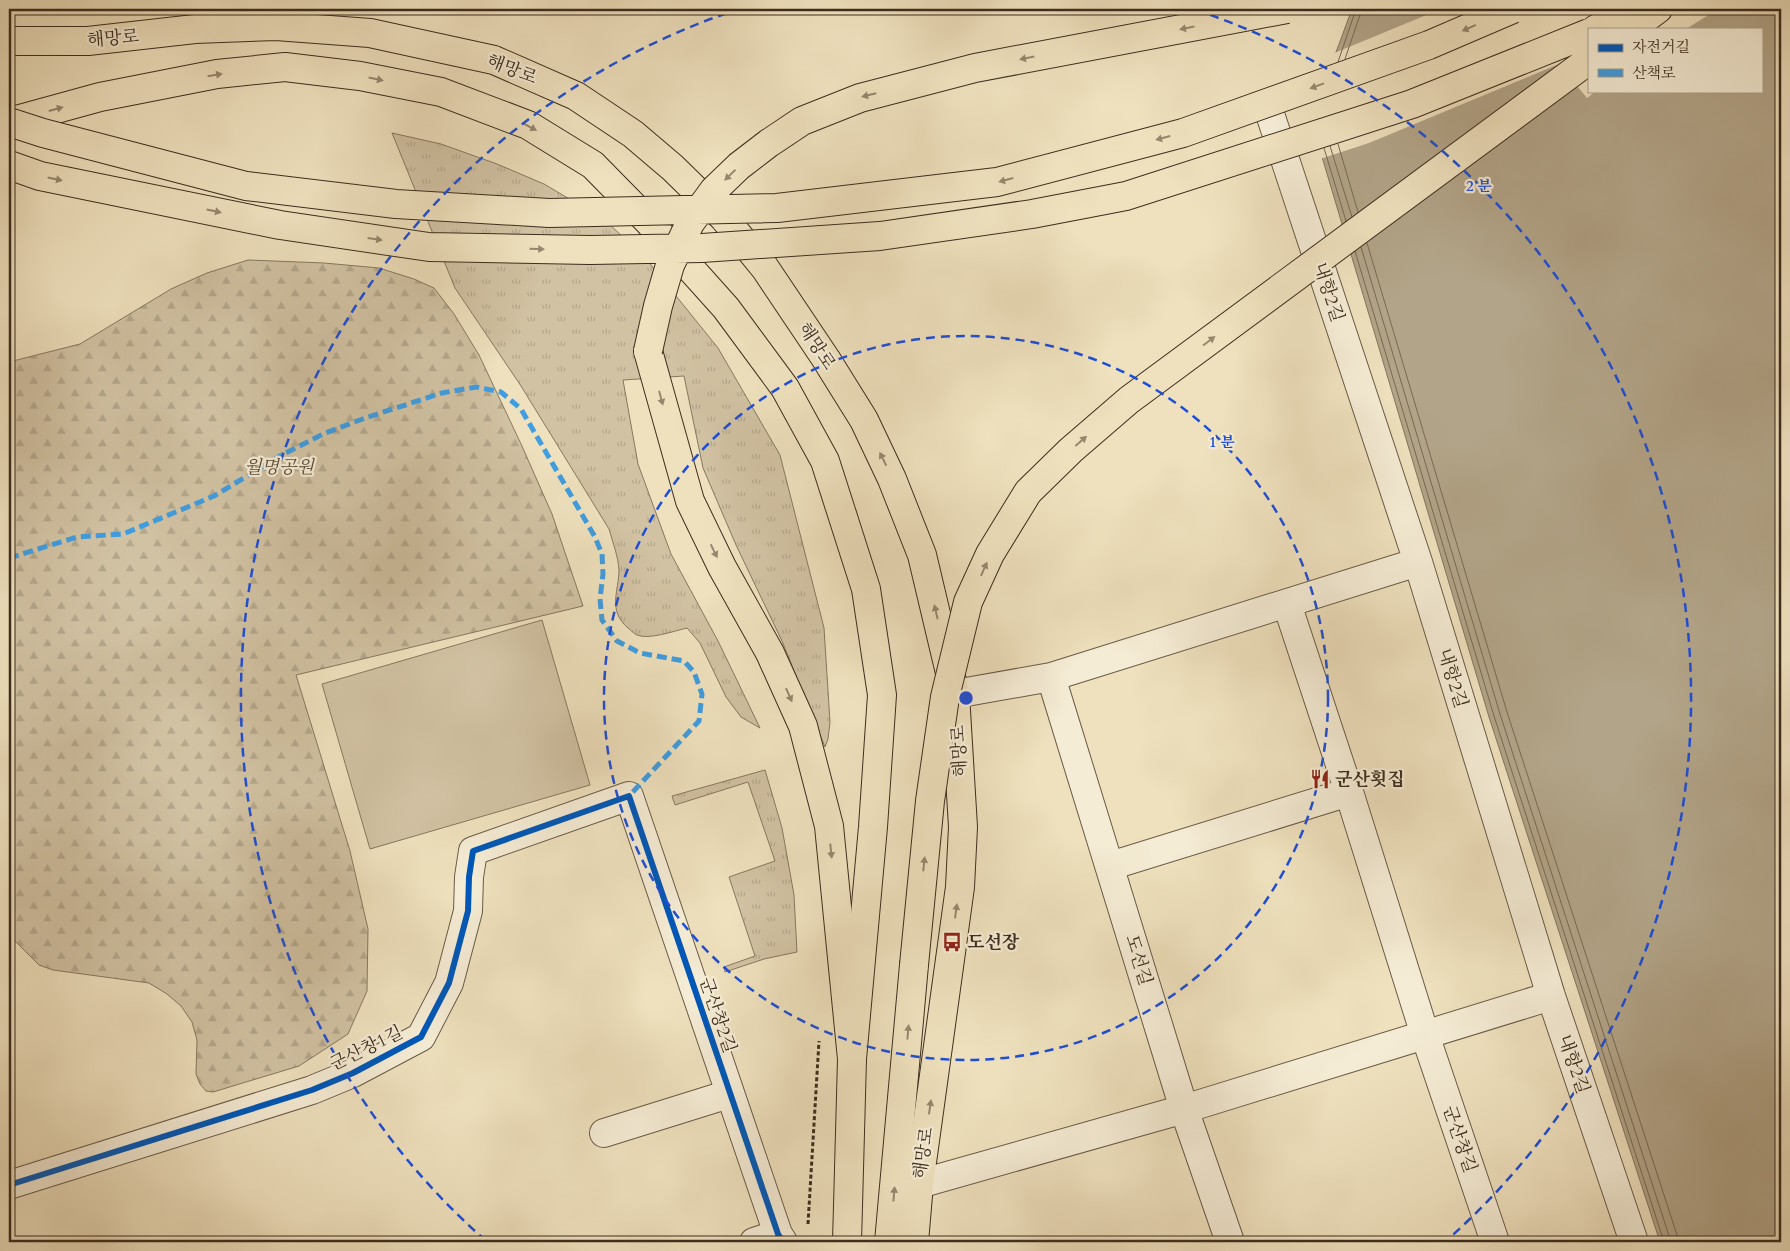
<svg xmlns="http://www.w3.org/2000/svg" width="1790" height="1251" font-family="Cardo,'Noto Serif KR',serif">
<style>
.grass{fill:url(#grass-tufts);stroke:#867860}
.forest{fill:url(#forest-firs);stroke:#867860}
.pitch{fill:#d1c2a3;stroke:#867860}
.water{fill:#b2a488;stroke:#83745e;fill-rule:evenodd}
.pier{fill:#efe1be}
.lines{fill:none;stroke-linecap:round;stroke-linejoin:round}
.shore{stroke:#776853;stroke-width:1}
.minor-casing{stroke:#695a46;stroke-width:30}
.major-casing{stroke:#3c2d1e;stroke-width:30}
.highway-casing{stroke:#3c2d1e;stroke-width:30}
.path{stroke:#3c2d1e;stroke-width:3;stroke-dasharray:4 2.5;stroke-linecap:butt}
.minor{stroke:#f5ecd5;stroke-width:28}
.major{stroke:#efe1be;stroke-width:28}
.highway{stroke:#efe1be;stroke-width:28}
.highway-bridge-casing{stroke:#3c2d1e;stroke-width:30;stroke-linecap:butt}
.highway-bridge{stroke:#efe1be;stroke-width:28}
.quiet{stroke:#3f9de0;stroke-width:5;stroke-dasharray:10 5;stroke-linecap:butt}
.cycleway-casing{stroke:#f5ecd5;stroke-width:9}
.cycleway{stroke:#0057b8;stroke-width:6}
.oneway{fill:#96876e}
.ring{fill:none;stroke:#1d4ed8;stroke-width:2.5;stroke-dasharray:9 6}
.labels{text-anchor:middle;stroke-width:4.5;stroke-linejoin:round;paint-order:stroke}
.street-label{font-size:18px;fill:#3c2d1e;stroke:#f5ecd5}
.park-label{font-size:18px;font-style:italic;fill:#5a4b39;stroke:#f5ecd5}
.poi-label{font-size:18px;font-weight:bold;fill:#3c2d1e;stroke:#f5ecd5;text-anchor:start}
.centre{fill:#1d4ed8;stroke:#f5ecd5;stroke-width:2.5}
.ring-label{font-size:15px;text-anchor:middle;font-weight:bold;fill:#1d4ed8;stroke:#f5ecd5;stroke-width:4.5;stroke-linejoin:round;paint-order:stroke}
</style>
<defs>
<pattern id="grass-tufts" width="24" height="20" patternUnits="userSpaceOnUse" patternTransform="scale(1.25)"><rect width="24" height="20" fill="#d1c2a3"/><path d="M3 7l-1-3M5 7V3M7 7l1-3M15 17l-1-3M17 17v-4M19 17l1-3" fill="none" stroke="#b4a78c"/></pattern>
<pattern id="forest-firs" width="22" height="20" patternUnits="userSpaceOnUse" patternTransform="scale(1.25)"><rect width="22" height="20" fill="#d1c2a3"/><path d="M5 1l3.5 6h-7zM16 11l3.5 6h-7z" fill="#b4a78c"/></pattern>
</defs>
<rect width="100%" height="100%" fill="#efe1be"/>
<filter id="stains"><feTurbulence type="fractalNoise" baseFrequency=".004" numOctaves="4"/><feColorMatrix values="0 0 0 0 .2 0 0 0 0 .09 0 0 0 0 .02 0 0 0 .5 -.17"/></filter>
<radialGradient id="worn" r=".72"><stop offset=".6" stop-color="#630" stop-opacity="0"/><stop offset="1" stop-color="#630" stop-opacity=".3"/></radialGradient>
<!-- grass -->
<path class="grass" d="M392,133L441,144L497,164L544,184L605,220L647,260L718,348L780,455L824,628L830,722L828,739L825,747L782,641L736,545L703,468L684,376L623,380L638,464L671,554L718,641L760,728L741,717L726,697L700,643L687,628C674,631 649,640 637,635C634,634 631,630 628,628C607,610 619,591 619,570C618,556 613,543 609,529L521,386L455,288Z
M765,770L782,828L794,895L797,952L764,959L725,972L724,967L755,956L729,877L775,861L748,782L675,805L672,796Z"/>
<!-- forest -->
<path class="forest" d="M248,260L324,263L379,268L414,279L434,288L454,314L479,355L521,444L552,514L583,606L296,675L350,851L368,929L367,991L348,1034L299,1066L213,1092L206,1091L200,1084L196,1074L197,1040L192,1022L181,1006L167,994L149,983L53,970L39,965L9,935V362L80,344L171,289L207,273Z"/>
<!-- pitch -->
<path class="pitch" d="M542,620L590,785L370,849L322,684Z"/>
<!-- water -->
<path class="water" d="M1352,9H1781V1242H1660L1489,717L1311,120ZM1589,29H1761V91H1589Z"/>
<!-- pier -->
<path class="pier" d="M1441,9H1718L1686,29H1589V91H1596L1587,98L1559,64L1369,143L1320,159L1308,120L1332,54Z"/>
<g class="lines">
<!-- shore -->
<path class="shore" d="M1345,59L1362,9
M1338,62L1356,9
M1338,144L1358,212
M1330,146L1352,217
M1324,148L1346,221
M1367,243L1507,712L1677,1235L1678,1242
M1361,247L1500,714L1671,1242
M1355,251L1494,716L1664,1242"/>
<defs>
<path id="minor" d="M1270,114L1418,562L1551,996L1634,1242
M1287,604L1349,792L1425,1035L1495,1242
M1051,677L1184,1109L1230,1242
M955,694L1051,677L1418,562
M1110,866L1349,792
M604,1133L729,1094
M919,1184L1184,1109L1551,996
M9,1185L312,1090L353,1073L421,1037L449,983L468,911L469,877L473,851L629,796L778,1234L783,1242
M754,1242L778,1234"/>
<path id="major" d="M9,41H88L195,29L276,26L370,33L494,60L576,96L633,134L673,168L724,218L765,268L826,359L864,420L892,479L922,555L955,694L963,827L960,887L919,1184L914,1242
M9,122L100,97L217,74L285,67L360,76L441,92L528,125L593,165L648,221L726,308L785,388L825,461L866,589L882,695L873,827L852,1059L847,1242"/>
<path id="highway" d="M1596,29L1632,9
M1631,29L1658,9
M648,351L690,501L722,567L770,653L803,726L829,826L852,1059
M889,1242L914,965"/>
</defs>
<!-- minor casing -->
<use href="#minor" class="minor-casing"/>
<!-- major casing -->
<use href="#major" class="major-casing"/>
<!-- highway casing -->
<use href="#highway" class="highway-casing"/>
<!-- path -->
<path class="path" d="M808,1224L819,1041"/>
<!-- minor -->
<use href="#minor" class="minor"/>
<!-- major -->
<use href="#major" class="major"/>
<!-- highway -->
<use href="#highway" class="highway"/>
<defs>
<path id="highway-bridge" d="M9,122L43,133L246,186L396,204L549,213L777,208L997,182L1183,133L1429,45L1513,9
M9,165L40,176L280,225L429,247L590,250L702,248L880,236L1032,214L1126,196L1412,104L1589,33
M648,351L658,306L670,265L690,223L714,190L739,166L769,143L802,121L860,98L975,68L1287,9
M914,965L930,801L945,697L968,602L990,554L1028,492L1071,450L1129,400L1589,60"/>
</defs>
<!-- highway-bridge casing -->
<use href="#highway-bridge" class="highway-bridge-casing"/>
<!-- highway-bridge -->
<use href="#highway-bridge" class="highway-bridge"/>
<!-- quiet -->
<path class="quiet" d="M9,558L77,537L123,534L214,496L280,456L323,434L365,418L442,393L476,387L501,392L521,409L595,537L602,554L603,574L600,599L602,620L617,641L640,653L684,661L694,672L702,694L699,721L629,796"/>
<defs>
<path id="cycleway" d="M9,1185L312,1090L353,1073L421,1037L449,983L468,911L469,877L473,851L629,796L778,1234L783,1242"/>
</defs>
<!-- cycleway casing -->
<use href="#cycleway" class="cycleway-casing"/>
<!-- cycleway -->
<use href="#cycleway" class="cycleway"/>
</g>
<!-- one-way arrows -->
<defs><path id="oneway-solid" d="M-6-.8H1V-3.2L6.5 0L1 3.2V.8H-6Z" transform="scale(1.25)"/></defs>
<g class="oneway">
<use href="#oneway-solid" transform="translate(1187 28) rotate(169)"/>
<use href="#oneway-solid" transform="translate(1469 28) rotate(156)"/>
<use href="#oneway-solid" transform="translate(1027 58) rotate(169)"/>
<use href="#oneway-solid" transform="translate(215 75) rotate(-9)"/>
<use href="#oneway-solid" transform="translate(376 79) rotate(12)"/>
<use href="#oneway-solid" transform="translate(1317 86) rotate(160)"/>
<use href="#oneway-solid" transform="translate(869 95) rotate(166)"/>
<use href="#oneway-solid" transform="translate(56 109) rotate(-15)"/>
<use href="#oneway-solid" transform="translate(530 127) rotate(28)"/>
<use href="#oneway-solid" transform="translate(1163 138) rotate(165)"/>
<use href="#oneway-solid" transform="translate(730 175) rotate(136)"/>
<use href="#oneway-solid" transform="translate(55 179) rotate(12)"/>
<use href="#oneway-solid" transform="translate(1006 180) rotate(165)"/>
<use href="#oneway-solid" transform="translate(214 211) rotate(12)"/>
<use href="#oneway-solid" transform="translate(375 239) rotate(8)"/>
<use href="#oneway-solid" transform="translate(537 249) rotate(1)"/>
<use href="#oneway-solid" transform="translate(1209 341) rotate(-37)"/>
<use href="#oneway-solid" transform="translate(661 398) rotate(75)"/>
<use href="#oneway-solid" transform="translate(1081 441) rotate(-41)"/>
<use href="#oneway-solid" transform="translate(883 459) rotate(-116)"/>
<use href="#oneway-solid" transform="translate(714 551) rotate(64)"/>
<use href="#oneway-solid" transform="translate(984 569) rotate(-66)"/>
<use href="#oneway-solid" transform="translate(936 612) rotate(-103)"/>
<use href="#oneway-solid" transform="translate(789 695) rotate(66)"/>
<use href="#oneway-solid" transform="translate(831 851) rotate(84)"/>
<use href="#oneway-solid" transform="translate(924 864) rotate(-84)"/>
<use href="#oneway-solid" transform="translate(956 911) rotate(-82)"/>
<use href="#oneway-solid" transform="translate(908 1032) rotate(-85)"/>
<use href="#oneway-solid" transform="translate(930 1107) rotate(-82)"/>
<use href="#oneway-solid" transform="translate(894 1194) rotate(-85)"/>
</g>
<!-- distance rings -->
<g class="ring">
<circle cx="966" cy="698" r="362"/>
<path d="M486 1241A725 725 0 0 1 736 10M1196 10A725 725 0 0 1 1446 1241"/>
</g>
<!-- icons -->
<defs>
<symbol id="restaurant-bare" viewBox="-9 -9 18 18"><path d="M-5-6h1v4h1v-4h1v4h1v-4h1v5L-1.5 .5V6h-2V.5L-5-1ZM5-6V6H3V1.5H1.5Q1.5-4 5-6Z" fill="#8f2418" stroke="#f5ecd5" stroke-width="2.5" paint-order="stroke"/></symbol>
<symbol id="bus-bare" viewBox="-9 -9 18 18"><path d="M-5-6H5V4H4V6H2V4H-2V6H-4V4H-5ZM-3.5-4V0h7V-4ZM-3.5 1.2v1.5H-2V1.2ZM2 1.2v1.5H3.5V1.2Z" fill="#8f2418" stroke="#f5ecd5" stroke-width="2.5" paint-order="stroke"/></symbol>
</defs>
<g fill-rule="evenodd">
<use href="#restaurant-bare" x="1306" y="765" width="28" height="28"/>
<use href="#bus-bare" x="938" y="928" width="28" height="28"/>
</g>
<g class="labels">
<!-- street labels -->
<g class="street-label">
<text transform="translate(113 38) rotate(-5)" y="6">해망로</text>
<text transform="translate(512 69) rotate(21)" y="6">해망로</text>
<text transform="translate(1329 292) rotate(72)" y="6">내항2길</text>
<text transform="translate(817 346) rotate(57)" y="6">해망로</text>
<text transform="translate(1453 678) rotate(73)" y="6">내항2길</text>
<text transform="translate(959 751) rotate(-93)" y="6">해망로</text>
<text transform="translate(1139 960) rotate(73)" y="6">도선길</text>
<text transform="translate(718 1015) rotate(71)" y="6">군산창2길</text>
<text transform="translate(366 1048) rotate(-26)" y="6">군산창1길</text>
<text transform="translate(1574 1064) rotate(71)" y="6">내항2길</text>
<text transform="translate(1460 1139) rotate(71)" y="6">군산창길</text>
<text transform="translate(923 1153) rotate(-82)" y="6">해망로</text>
</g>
<!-- park labels -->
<g class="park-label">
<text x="279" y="473">월명공원</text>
</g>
<!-- poi labels -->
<g class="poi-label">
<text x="1335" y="785">군산횟집</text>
<text x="967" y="948">도선장</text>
</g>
</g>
<circle cx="966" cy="698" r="8" class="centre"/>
<g class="ring-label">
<text x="1479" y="191">2 분</text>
<text x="1222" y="447">1 분</text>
</g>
<!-- margin -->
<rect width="1790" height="1251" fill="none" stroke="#efe1be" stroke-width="30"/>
<rect x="10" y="10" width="1770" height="1231" fill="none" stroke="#3c2d1e" stroke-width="2.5"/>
<rect x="15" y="15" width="1760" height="1221" fill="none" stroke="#3c2d1e"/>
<!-- legend -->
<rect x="1588" y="28" width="175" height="65" fill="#f5ecd5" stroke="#aba08c"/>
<rect x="1598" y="44" width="25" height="8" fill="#0057b8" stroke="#aba08c"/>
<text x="1632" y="52" font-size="15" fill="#3c2d1e">자전거길</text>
<rect x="1598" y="69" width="25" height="8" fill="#3f9de0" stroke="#aba08c"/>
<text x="1632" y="78" font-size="15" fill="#3c2d1e">산책로</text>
<rect width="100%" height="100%" filter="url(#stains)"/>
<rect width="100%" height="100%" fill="url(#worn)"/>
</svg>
